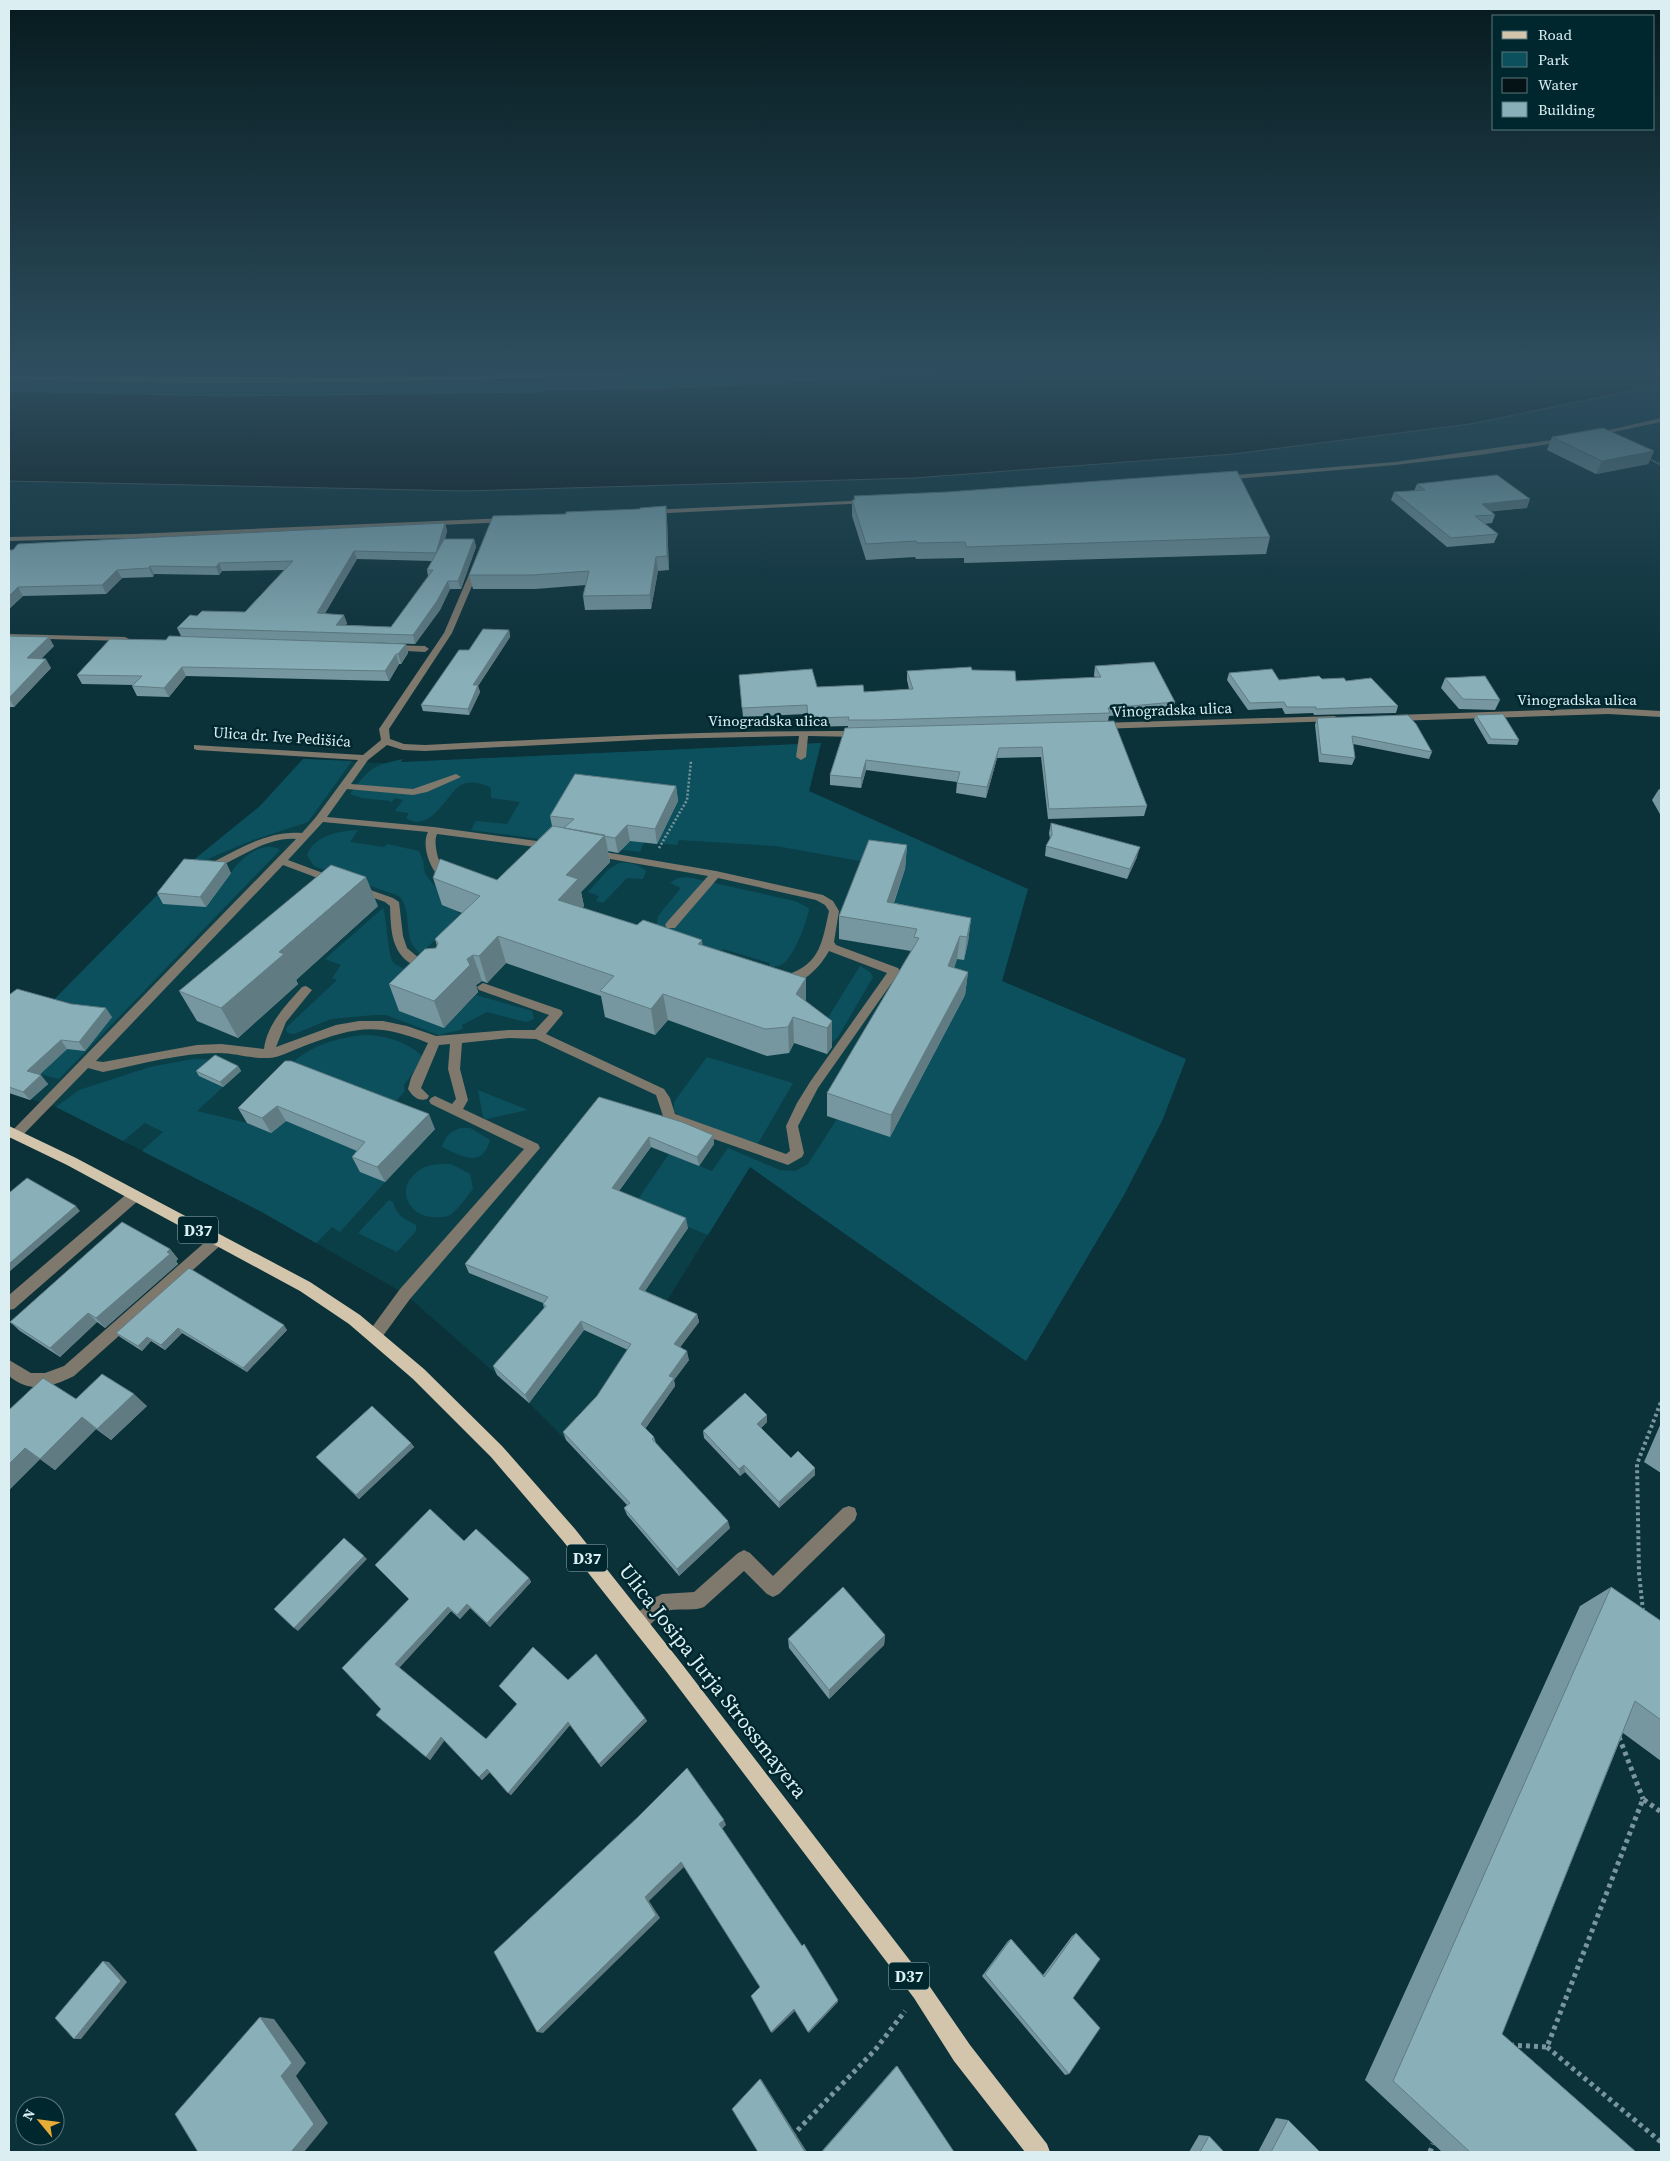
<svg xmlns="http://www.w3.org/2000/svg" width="1670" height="2161" font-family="'Source Serif 4',serif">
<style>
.built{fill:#0b3f48}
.green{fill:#0d505d}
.water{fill:#061316;stroke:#465558}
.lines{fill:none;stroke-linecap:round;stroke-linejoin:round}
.path-far3{stroke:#79969c;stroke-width:2;stroke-dasharray:1 1;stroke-linecap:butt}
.path-far2{stroke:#79969c;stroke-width:2.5;stroke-dasharray:2 2;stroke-linecap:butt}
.path-far1{stroke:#79969c;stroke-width:4;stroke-dasharray:3 3;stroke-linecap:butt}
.path{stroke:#79969c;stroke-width:5;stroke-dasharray:4 4;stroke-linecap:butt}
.minor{fill:#7f786c;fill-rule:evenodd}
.major{fill:#d3c5ac;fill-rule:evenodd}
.wall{fill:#76979f;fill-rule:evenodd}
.shaded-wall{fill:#607b82}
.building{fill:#89b0b9;stroke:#607b82}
.labels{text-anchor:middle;stroke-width:5;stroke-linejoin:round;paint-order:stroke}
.far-street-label{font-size:15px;fill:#dbeff3;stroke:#01272e}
.shield{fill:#01272e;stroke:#9ab3b8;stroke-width:1}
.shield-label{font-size:16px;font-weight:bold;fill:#dbeff3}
.near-street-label{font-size:21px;fill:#dbeff3;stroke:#01272e}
</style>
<rect width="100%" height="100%" fill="#0b3139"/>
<!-- built -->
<path class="built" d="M821,743L809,791L1028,889L1002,981L1186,1059L1162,1121L1124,1195L1026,1361L750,1167L663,1307L566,1440L529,1403L405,1294L260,1211L56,1107L9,1093V1045L185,867L260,806L303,759L382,763Z"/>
<!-- green -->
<path class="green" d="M711,372H1256L9,429V379C243,387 476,384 711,372Z
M821,743L809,791L1028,889L1002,981L1186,1059L1162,1121L1124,1195L1026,1361L750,1167L708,1235L634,1205L669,1154L712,1171L728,1148L780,1170L795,1171L808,1164L837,1119L947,967L886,925L905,869L776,846L679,840L677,845L644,842L640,852L471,830L476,821L507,824L520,802L491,798V788C483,783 471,780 461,785C447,793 431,834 406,818L409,813L395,811L403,800L395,798L391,803L390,801L362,798L350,794C370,768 371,766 403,759L401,762Z
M303,759L352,761L308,822L253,840L212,857L195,869L231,873C239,859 264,839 280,850L59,1079L40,1074L50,1064L9,1045L185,867L260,806Z
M358,830L350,842L384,847L387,844L419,851L423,861L425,874L453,909L462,915L420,954C417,951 414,947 412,944C405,928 411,909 399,896L314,866L307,855C315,835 339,831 358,830Z
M619,863C629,862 638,864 646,871L643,879L627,878L603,903L596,901L599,896L588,892L608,870Z
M687,877L795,901L809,908C808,919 794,956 784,963C780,966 774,967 769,967L770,963L723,949L718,953L655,933L658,916L681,888L670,883L678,878Z
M383,908C387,919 388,957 393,962C399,969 423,975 432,979L444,1028L476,995L532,1011L534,1019L526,1022L487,1012L462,1025L463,1029L439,1035L386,1015H374L331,1019L294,1034L288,1033L286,1030L287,1027L337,980L332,978L341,965L325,959Z
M860,966L870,972L873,977L838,1037L832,1042L816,1037Z
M363,1035C385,1035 405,1041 421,1055V1062L404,1085L405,1091L395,1102L291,1064C312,1045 336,1038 363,1035Z
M707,1057L793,1083L757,1145L678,1115L674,1111V1102Z
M193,1059L218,1060L200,1076L223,1087L197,1111L247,1123L271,1133L295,1113L311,1131L347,1146L355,1138L385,1182L340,1232L332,1227L316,1243L260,1211L142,1151L163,1132L145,1123L123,1141L56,1107L79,1090L150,1067Z
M478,1090L528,1110L486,1119L483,1117Z
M461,1128H470L490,1140C482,1170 460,1155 442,1147C445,1136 451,1131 461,1128Z
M441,1164H451L470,1174L473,1189C466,1197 459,1209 450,1215C444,1218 437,1217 431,1217C408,1214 396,1189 416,1173C423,1166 432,1165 441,1164Z
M389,1200L393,1202C396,1216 405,1219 416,1225V1231L397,1252L358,1233Z"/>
<!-- water -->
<path class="water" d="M977,372H1661V385L1470,424L1233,454L914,478L465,491L9,481V391L226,396L536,392L544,390L673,388Z"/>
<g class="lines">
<!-- path-far3 -->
<path class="path-far3" d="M1648,458L1661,465"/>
<!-- path-far2 -->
<path class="path-far2" d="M659,848L687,800L691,761"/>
<!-- path-far1 -->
<path class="path-far1" d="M1643,1611L1639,1573L1637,1464L1661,1402"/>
<!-- path -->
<path class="path" d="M1619,1737L1643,1799
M1510,2045L1547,2047L1643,1799L1661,1812
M1547,2047L1661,2142
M792,2136L875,2050L905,2011
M1430,2152L1433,2144"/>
<!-- minor -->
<path class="minor" d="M616,372H657L654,374C439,382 224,387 9,379V375L332,378Z
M1661,418V422L1595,436L1592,434Z
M1566,438L1569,440L1568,441L1480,455L1395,465L1223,480L1220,478L1223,476L1395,462Z
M871,500L873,501L869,503L649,514L645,512L649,510Z
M507,518L511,520L510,522L133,538L9,541V537L133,534Z
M473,565L480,567L452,633L389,729L390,739L404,744L425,745C570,738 714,730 859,731L864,734L859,737L808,736L806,757L801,760L796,757L799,736L658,739L425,751L403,750L387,745L368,760L351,784L413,789L453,775L456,774L461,777L427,792L413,795L347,789L327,817L434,827L551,843L556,846L551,849L437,834C433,842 438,861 443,869C446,873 451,876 454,880L449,883C433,879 420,847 428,832L323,822L288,860L339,879L340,881L339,883H331L283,865L96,1061L103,1062L197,1045L221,1044L264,1049C267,1024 286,1005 302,987L306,986L312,990L286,1022L276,1047L336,1025L359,1021H383L407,1026L436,1036L509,1030H535L549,1015L479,990L477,987L483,983L561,1010L563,1013L561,1016L546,1034L664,1089L670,1098L675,1114L786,1154L790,1151L786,1126L797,1103L810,1082L887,973L829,951C820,967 801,989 780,983L778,980L780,977C819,966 821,948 829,911L825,905L816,900L718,878L675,928H667L665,925L667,922L708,876L593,856L588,853L593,850L716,871L823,895L833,901L839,911L834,942L836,945L898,968L900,971L818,1088L798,1126L804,1153L802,1157L788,1165L665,1122L656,1095L536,1039L509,1038L462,1043L460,1069L468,1100L463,1109L538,1144L540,1148L410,1299L380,1340L375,1342L370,1340L368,1335L370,1330L400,1289L524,1149L431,1104L429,1101L431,1098L435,1096L452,1104L456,1099L448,1069L450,1044L439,1045L421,1088L429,1096L427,1099C419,1102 412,1096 408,1089L411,1078L428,1043C375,1022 355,1027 304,1046C293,1050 279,1058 268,1058C252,1059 235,1053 219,1053C180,1053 141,1064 103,1072L88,1068L20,1138H10L9,1134L296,839C270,837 245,854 223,865H215L214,863L215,861C243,847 270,830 302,833L316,817L358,760L197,750L194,749V745L363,755L381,740L379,729L444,633Z
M9,634L125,637L129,639L125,641L9,638Z
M390,645L425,646L429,649L425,652L387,650V646Z
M1608,708L1661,711V717L1608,714L1394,721L1389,718L1394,715Z
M1334,716L1337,717V721L1099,729L1094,726L1099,723Z
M359,886L393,898L399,902L403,936L407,948L420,959L432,964L434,967L432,970C426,971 423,969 417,967C391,955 391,932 390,906L385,902L355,891L354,889Z
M134,1190L139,1192L141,1196L139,1200L14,1309L9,1310V1295L129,1192Z
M217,1234L222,1236L224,1240L222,1244L74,1376C52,1387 30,1394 9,1376V1360L31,1373H45L64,1366L212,1236Z
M849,1506L855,1508L857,1514L855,1520L779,1594L773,1597L767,1594L744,1571L704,1607C692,1612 674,1607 665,1612C655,1618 649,1628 639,1632L633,1629L630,1623L633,1617L656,1597L662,1594L694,1592L738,1553L744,1550L750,1553L773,1576L843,1508Z"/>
<!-- major -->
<path class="major" d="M9,1126L76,1158L310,1282L360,1315L424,1369L502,1446L575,1529L678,1659L928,1984L970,2045L1047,2144L1050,2152H1025L954,2061L914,1998L666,1671L563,1541L491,1457L413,1379L349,1324L300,1291L67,1165L9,1137Z"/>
</g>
<!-- wall -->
<path class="wall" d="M9,372H405L403,375L23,373H9Z
M465,372H506L465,373Z
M1552,437L1654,451L1648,464L1596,474L1547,450Z
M1417,484L1527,508L1491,511L1495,515L1492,523L1484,524L1498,534L1494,543L1447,547L1391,500L1394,492L1414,491Z
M854,496L1270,537L1266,554L964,563V558L916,559L915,557L866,560L852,516V500H854Z
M666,506L667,520L669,570L658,571L651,609L585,610L583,596L586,585L535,589H473L469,575L566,514L640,509Z
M445,523L447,531L445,539H474L476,547L461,589H450L440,610L415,644L360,642L406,644L408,653L401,664H399L389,681L186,676L169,697L137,696L132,686L133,685L82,684L77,675L166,640L181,636L177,628L197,616L245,612L284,570L222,571L219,575L154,574L153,577L122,578L106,594L23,596L9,609V550ZM357,559L432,561L427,570L428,576L391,627L346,625L347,623L325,613Z
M509,630L510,637L478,686L480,692L469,715L423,711L421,705L469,650Z
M9,636L54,646L41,659L51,668L14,707H9Z
M1095,666L1175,702L1173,711L1109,716L1108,721L1147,806L1144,816L1048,819L1041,757L997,758L986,798L956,793L957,782L866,770L861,788L830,785V775L848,728V726L808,727L807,714L743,717L739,675L817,687L864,692L909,689L907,680V671L972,670L1016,681L1095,678L1094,675Z
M1229,673L1279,680L1322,679L1346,681L1398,706L1396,713L1314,715L1313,713L1285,714L1282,708L1248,710L1227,680Z
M1445,678L1500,700L1495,710L1459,709L1441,688Z
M1476,715L1519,740L1517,745L1488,744L1474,720Z
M1317,718L1432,752L1429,759L1353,744L1355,758L1352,765L1319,762L1315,725Z
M676,786L678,801L657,844L630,841L618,853L608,851L610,862L581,892L584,906L582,908L637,925L702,940V945L806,978V1001L832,1021V1047L827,1054L794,1043L789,1053L767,1056L668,1020L655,1035L605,1017L601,996L506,963L487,983L482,981L476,985L478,992L444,1028L399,1011L389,984L436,948L437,946L435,939L462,913L442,905L433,878L497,880L552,826L550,816Z
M1659,789L1661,790V816L1652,800Z
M1051,823L1137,857L1127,879L1045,856L1046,846L1050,839L1049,833Z
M907,845L905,869L894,903L971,918L968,942L964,960L957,959L954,968L968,972L965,995L890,1137L827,1116V1093L911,951L839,939V916Z
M231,873L206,907L163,904L157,893Z
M378,906L296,980L298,984L238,1038L197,1021L179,991Z
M9,995L112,1017L85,1051L67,1049L39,1075L48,1084L30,1100L9,1093Z
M285,1061L435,1129L385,1182L360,1172L352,1157L357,1151L286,1121L271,1133L247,1123L238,1108Z
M238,1066L241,1071L223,1087L199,1076L196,1071Z
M599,1097L713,1135L714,1144L699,1166L651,1147L619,1191L688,1228L645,1291L697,1314L699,1322L680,1347L689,1360L674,1380L675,1386L645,1429L654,1437L656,1443L730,1528L679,1576L627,1515L624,1508L627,1505L566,1440L563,1432L597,1396L628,1350L584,1330L529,1403L497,1375L493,1366L544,1308L543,1304V1303L469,1273L465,1264Z
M170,1249L178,1259L176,1261L178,1264L105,1328L97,1322L60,1357L20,1331L10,1322Z
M189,1268L287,1330L247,1372L182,1333L165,1350L151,1341L142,1351L120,1337L116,1333Z
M76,1399L147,1406L111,1440L96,1429L55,1470L40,1459L9,1490V1410Z
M767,1422L761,1428L791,1458L815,1468V1475L779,1508L745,1472L740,1476L704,1438L703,1431Z
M1661,1423V1473L1644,1462Z
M411,1443L414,1447L359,1499L316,1457Z
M464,1541L529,1578L531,1582L490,1627L470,1608L460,1619L451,1611L399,1668L486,1739L568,1680L645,1718L647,1721L601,1767L570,1725L511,1795L490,1772L482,1780L444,1740L430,1760L381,1709L409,1599Z
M1611,1587L1661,1621V1761L1623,1733L1502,2034L1636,2152H1442L1365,2080L1580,1606Z
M885,1635L884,1645L829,1699L789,1648L788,1639Z
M1076,1933L1069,2074L1065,2075L982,1976L1008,1941L1011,1939L1043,1975L1072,1936Z
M896,2066H897L954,2152H821Z
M1276,2118L1288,2120L1320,2152H1258Z
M1199,2135L1209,2136L1224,2152H1189Z"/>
<!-- shaded-wall -->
<path class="shaded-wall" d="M1654,451L1648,464L1596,474L1602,461Z
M1530,499L1527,508L1478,513L1482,504Z
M666,506L667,520L669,570L667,556Z
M445,523L447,531L438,561L436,553Z
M474,539L476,547L461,589L458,581Z
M354,551L357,559L320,622L317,613Z
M656,557L658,571L651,609L650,595Z
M219,563L222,571L219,575L216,567Z
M150,566L154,574L153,577L149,568Z
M117,570L122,578L106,594L102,585Z
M448,581L450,589L440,610L415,644L413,635Z
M18,587L23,596L9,609V596Z
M344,615L347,623L339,634L336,625Z
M509,630L510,637L478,686L480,692L469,715L468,709L473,685Z
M49,637L54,646L32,667L27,658Z
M406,644L408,653L401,664L398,654Z
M396,654L399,664L389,681L385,671Z
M46,659L51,668L14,707L9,698Z
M182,667L186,676L169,697L164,688Z
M999,748L997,758L986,798L987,787Z
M866,760V770L861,788V778Z
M676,786L678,801L657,844L655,829Z
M627,825L630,841L618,853L615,838Z
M605,835L610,862L581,892L584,906L564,926L558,900L566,875Z
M907,845L905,869L886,925L887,902Z
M1140,847L1137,857L1127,879L1130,869Z
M226,862L231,873L206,907L200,897Z
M366,877L378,906L296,980L298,984L238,1038L221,1008L279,952Z
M971,918L968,942L964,960L967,937Z
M498,936L506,963L487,983L479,956Z
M960,936L957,959L946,989L948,966Z
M702,940L705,966L698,944Z
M473,955L482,981L476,985L478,992L444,1028L434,1001L467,959Z
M968,972L965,995L890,1137L891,1115Z
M806,978V1004L796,994Z
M663,994L668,1020L655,1035L651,1009Z
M106,1008L112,1017L85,1051L79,1042Z
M793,1017L794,1043L789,1053L788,1027Z
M832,1021V1047L827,1054V1028Z
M61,1040L67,1049L34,1080L27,1071Z
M238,1066L241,1071L223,1087L220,1082Z
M41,1075L48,1084L30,1100L23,1092Z
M277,1106L286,1121L271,1133L262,1118Z
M429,1114L435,1129L385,1182L377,1167Z
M713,1135L714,1144L699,1166L697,1157Z
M649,1137L651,1147L614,1197L612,1188Z
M76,1206L80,1211L9,1272V1264Z
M686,1218L688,1228L641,1297L639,1289Z
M170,1249L178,1259L176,1261L178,1264L105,1328L96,1318Z
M88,1313L97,1322L60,1357L50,1348Z
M697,1314L699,1322L676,1353L674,1344Z
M581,1321L584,1330L529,1403L525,1395Z
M284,1325L287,1330L247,1372L243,1368Z
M178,1328L182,1333L165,1350L161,1345Z
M147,1337L151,1341L142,1351L138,1346Z
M687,1351L689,1360L674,1380L675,1386L643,1432L641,1424L669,1376Z
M134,1394L147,1406L111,1440L97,1429Z
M767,1415V1422L758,1431L757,1424Z
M82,1417L96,1429L55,1470L40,1459Z
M411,1443L414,1447L359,1499L356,1495Z
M25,1448L40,1459L9,1490V1464Z
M744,1465L745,1472L740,1476L739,1469Z
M815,1468V1475L779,1508V1502Z
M728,1521L730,1528L679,1576L677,1569Z
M364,1556L367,1559L298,1631L294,1628Z
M529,1578L531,1582L490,1627L487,1623Z
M467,1604L470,1608L460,1619L457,1615Z
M448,1607L451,1611L399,1668L395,1664Z
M885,1635L884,1645L829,1699V1690Z
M645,1718L647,1721L601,1767L599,1764Z
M568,1722L570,1725L511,1795L508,1793Z
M441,1737L445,1740L430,1760L426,1757Z
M487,1769L490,1772L482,1780L479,1777Z
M724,1820L726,1825L722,1829L719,1824Z
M681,1862L684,1867L649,1901L660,1918L543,2033L537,2032L645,1897Z
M103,1961L109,1962L127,1982L81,2039H74Z
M838,2000V2002L809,2033L808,2032Z
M794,2009L795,2011L772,2033L771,2032Z
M260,2017L274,2019L306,2063L296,2076L328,2123L304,2152H291L281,2076Z
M760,2079H761L807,2152H805Z"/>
<!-- building -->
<path class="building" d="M1603,428L1654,451L1602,461L1552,437Z
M1237,471L1270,537L966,547L965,542L917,543L916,541L866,544L852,500H855L854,496L947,492Z
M1497,475L1530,499L1482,504L1495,515L1475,516L1498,534L1451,538L1394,492L1425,490L1417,484Z
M666,506L667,556L656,557L650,595L583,596L589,571L533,575H469L493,516L566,514V512L640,509V508Z
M445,523L436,553L354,551L317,613L344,615L336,625L391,627L433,570H427L444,539H474L458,581H448L437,601L413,635L177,628L190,615L197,616L202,611L245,612L293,561L219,563L216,567L150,566L149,568L117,570L102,585L18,587L9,596V550H13L18,544Z
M483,629L509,630L473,685H478L468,709L421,705L459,650H469Z
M9,636L49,637L27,658L46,659L9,698Z
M169,636L406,644L398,654H396L385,671L182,667L164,688L132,686L142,676L77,675L110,639L166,640Z
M1154,662L1175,702L1108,708L1110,713L877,720H848L849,717L808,718L807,705L742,708L739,675L812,669L817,687L863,685L864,692L913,689L907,671L971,667L972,670L1015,671L1016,681L1101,677L1095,666Z
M1272,669L1279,680L1319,676L1322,679L1344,678L1346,681L1371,678L1398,706L1316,709V707H1287L1284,702L1250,703L1229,673Z
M1485,676L1500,700L1463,699L1445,678Z
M1503,714L1519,740L1491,739L1476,715Z
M1408,715L1416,724L1432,752L1352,736L1355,758L1321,754L1317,718Z
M1114,721L1147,806L1049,809L1042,747L999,748L987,787L957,783L960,772L866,760L861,778L830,775L845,728Z
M575,774L676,786L655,829L627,825L615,838L564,828L574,819L550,816Z
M1051,823L1140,847L1130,869L1046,846L1052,835Z
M553,826L605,835L566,875L578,879L558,900L637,925L643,920L649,922L702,940L698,944L806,978L796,994L832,1021L827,1028L793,1017L788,1027L765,1029L663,994L651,1009L600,991L614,976L498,936L479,956L473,955L467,959L470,965L434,1001L389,984L425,949L436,948L438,943L435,939L480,896L433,878L440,859L497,880Z
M869,840L907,845L887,902L971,918L967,937L960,936L948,966L968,972L891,1115L827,1093L919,938L914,937L917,929L839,916Z
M184,859L226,862L200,897L157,893Z
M331,865L366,877L279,952L284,954L221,1008L179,991Z
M17,989L71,1004L106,1008L79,1042L61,1040L27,1071L41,1075L23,1092L9,1087V995Z
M215,1055L238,1066L220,1082L196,1071Z
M285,1061H291L429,1114L377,1167L352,1157L365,1142L277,1106L262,1118L238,1108Z
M599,1097L682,1122L713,1135L697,1157L649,1137L612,1188L686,1218L639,1289L697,1314L674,1344L687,1351L669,1376L674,1378L641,1424L654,1437L652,1439L728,1521L677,1569L624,1508L630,1503L563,1432L597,1396L631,1344L581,1321L525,1395L493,1366L546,1306L543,1304L548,1297L465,1264Z
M27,1178L76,1206L9,1264V1193Z
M122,1222L170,1249L167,1252L170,1254L96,1318L88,1313L50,1348L10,1322Z
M189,1268L284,1325L243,1368L178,1328L161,1345L147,1337L138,1346L116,1333Z
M102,1374L134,1394L97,1429L82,1417L40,1459L25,1448L9,1464V1410L43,1378L76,1399Z
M745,1393L767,1415L757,1424L791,1458L798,1451L815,1468L779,1502L744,1465L739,1469L703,1431Z
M372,1406L411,1443L356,1495L316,1457Z
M430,1509L464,1541L476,1529L529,1578L487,1623L467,1604L457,1615L448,1607L395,1664L486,1739L517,1704L499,1686L533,1647L568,1680L596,1654L645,1718L599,1764L568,1722L508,1793L487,1769L479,1777L441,1737L426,1757L376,1715L381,1709L342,1668L409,1599L375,1565Z
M344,1538L364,1556L294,1628L274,1609Z
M843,1587L885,1635L829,1690L788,1639Z
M1611,1587L1661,1621V1720L1635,1701L1502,2034L1636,2152H1470L1393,2081Z
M687,1768L724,1820L719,1824L802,1946L804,1944L838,2000L808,2032L794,2009L771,2032L751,1996L760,1987L681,1862L645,1897L656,1915L537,2032L494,1952L638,1817Z
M1076,1933L1100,1959L1073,1998L1100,2028L1069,2074L985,1974L1011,1939L1044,1977Z
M103,1961L121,1981L74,2039L55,2018Z
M260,2017L292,2063L281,2076L314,2124L291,2152H198L175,2114Z
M897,2066L954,2152H822Z
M760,2079L805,2152H758L732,2109Z
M1288,2120L1320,2152H1271Z
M1209,2136L1224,2152H1200Z"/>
<!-- sky -->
<linearGradient id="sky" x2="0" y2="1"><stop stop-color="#061b1f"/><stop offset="0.55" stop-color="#2e4e5f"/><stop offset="1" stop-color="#2e4e5f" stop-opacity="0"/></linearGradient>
<rect width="1670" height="674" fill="url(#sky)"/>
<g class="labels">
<!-- far-street labels -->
<g class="far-street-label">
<text x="1577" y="705">Vinogradska ulica</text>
<text transform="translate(1172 710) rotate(-2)" y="5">Vinogradska ulica</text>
<text x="768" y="726">Vinogradska ulica</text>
<text transform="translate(282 737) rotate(4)" y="5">Ulica dr. Ive Pedišića</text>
</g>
<!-- shield labels -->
<g class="shield">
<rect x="178" y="1216.5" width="40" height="27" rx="4"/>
<rect x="567" y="1544.5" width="40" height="27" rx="4"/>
<rect x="889" y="1962.5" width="40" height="27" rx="4"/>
</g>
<g class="shield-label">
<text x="198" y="1236">D37</text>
<text x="587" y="1564">D37</text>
<text x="909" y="1982">D37</text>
</g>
<!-- near-street labels -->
<g class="near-street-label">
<text transform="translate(713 1681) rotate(52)" y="7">Ulica Josipa Jurja Strossmayera</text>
</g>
</g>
<!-- border -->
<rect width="1670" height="2161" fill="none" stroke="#dbeff3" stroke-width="20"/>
<!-- legend -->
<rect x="1492" y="15" width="162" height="115" fill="#01272e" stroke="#58777d"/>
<rect x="1502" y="31" width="25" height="8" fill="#d3c5ac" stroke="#58777d"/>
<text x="1538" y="40" font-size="15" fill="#dbeff3">Road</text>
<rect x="1502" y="52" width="25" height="15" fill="#0d505d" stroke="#58777d"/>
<text x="1538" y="65" font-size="15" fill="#dbeff3">Park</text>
<rect x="1502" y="78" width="25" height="15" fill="#061316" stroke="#58777d"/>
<text x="1538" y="90" font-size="15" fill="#dbeff3">Water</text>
<rect x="1502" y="102" width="25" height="15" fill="#89b0b9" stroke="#58777d"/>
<text x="1538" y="115" font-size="15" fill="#dbeff3">Building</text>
<!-- north arrow -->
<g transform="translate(40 2121) rotate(299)"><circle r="24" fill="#01272e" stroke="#58777d"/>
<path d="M0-4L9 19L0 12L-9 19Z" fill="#e6ac36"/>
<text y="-8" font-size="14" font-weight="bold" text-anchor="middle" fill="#dbeff3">N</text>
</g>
</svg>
